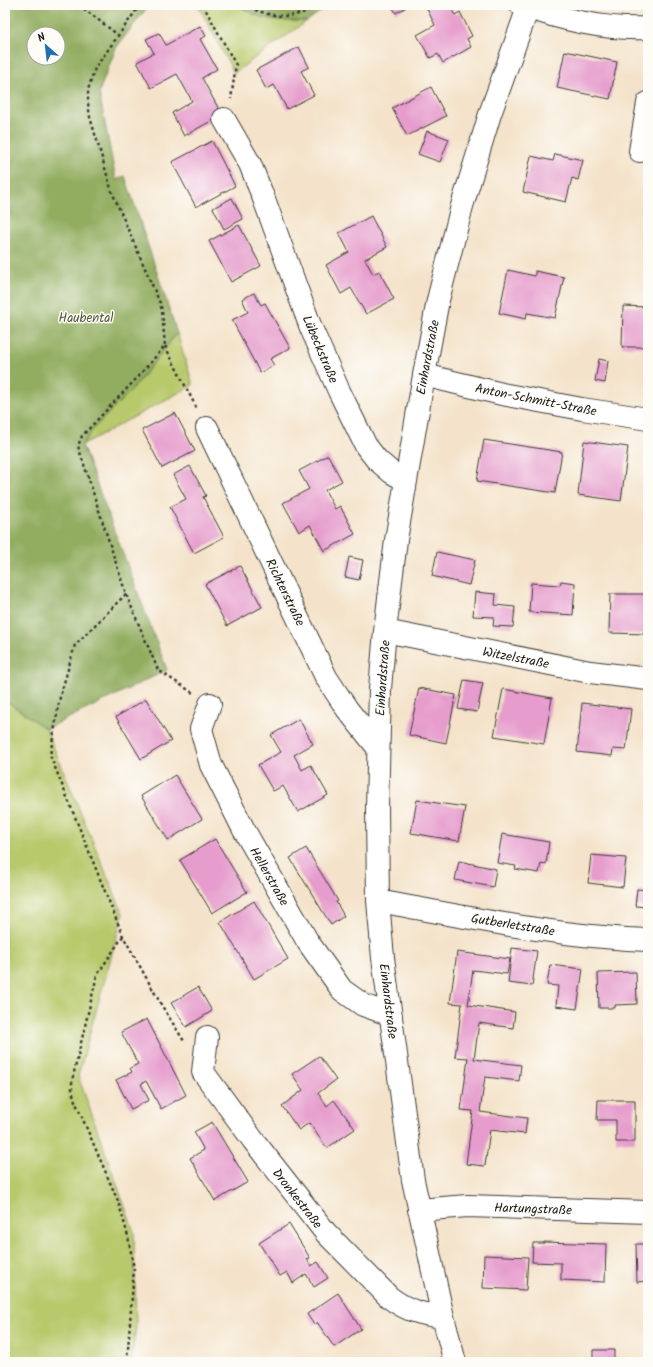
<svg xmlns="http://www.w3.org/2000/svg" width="653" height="1367" font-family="Kalam,sans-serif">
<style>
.green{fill:#b8c96c;stroke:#6a7244}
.forest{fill:#92ad60;stroke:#57643e;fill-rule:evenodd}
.building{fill:#e69dcd}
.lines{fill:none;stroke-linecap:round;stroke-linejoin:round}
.minor-casing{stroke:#3c3a36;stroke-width:24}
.path{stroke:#3c3a36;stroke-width:2.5;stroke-dasharray:3 3;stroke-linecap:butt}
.minor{stroke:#fff;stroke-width:22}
.labels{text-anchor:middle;stroke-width:3;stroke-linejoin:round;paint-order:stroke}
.park-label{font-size:13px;fill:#535938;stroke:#fdfcf7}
.street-label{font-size:13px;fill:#1c1c1c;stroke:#fdfcf7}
</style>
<rect width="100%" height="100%" fill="#fdfcf7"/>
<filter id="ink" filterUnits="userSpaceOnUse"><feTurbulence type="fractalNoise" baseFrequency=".025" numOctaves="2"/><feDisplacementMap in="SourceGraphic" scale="8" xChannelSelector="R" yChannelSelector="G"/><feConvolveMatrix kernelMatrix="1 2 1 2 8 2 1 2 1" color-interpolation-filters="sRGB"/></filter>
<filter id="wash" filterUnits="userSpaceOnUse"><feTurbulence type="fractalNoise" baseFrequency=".012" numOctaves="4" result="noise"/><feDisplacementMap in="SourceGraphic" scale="16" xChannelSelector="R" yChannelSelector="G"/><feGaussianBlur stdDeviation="0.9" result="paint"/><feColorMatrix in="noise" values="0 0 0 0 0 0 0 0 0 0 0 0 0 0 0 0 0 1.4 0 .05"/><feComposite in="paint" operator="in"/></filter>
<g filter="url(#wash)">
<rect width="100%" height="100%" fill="#f4e3ca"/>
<!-- green -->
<path class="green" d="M198,5H236L263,18L287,21H307L234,73Z
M177,333L193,385L82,445L94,428L131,391Z
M5,700L46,729L123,914L78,1076L134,1232L136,1327L131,1362H5Z"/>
<!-- forest -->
<path class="forest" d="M5,5H149L116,48L99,92L116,180L125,176L177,333L131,391L94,428L82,445L167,670L46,729L5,700ZM34,34H58V58H34Z
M236,5H330L307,21H287L263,18Z"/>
<g id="blocks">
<!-- building -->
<path class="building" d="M391,5H410L396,13Z
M425,5H449L455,15L460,12L472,36L467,39L471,47L443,63L438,54L430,58L417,35L435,25Z
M200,26L206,36L200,39L217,69L202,78L222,115L184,136L172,113L192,101L177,74L151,88L137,62L154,53L146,39L159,33L166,45Z
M299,47L309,67L301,71L314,95L287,109L274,85L266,89L256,70Z
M565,51L617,62L610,99L557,88Z
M431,87L446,116L407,136L392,108Z
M427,131L449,139L440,162L418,154Z
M212,141L235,186L196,207L172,162Z
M555,154L583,160L578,180L572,178L566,202L523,192L531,156L553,161Z
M232,198L243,219L224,229L213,208Z
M371,216L387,247L365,259L373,274L379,271L394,299L366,314L351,288L341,294L326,265L349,252L339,233Z
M239,225L261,266L231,282L209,241Z
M508,270L535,276V271L564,277L555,318L527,313L526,319L499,313Z
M254,293L261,305L265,303L290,348L270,359L274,365L260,373L232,320L248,312L242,299Z
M623,306L648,307V347H622Z
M599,359L608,361L605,383L595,381Z
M175,413L195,451L162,468L142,430Z
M484,440L562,452L555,493L477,481Z
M584,441L628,447L621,501L578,495Z
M328,455L342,481L325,490L335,509L340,506L355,534L324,551L310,525L299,532L283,503L309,489L299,471Z
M190,466L206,496L203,497L224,537L194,553L170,507L186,499L173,475Z
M437,552L475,560L469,585L432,576Z
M349,557L363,560L359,580L345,577Z
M240,566L262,607L227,626L205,584Z
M561,581L575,583L573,615L529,612L531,583L560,585Z
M475,592L496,594L495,605L515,607L513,627L493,626L494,617L473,616Z
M610,594H648V634L609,633Z
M464,680L483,683L477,712L458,709Z
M419,688L456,695L446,743L409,735Z
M503,689L552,698L544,744L494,736Z
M146,699L171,741L141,759L116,717Z
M582,703L631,709L626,750L613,749L612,756L577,752Z
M646,710H648V731H646Z
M299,719L313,744L294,755L302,770L311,765L328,795L298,812L283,786L273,791L258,765L281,752L271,735Z
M175,775L202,819L168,840L141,796Z
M417,800L465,807L459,841L411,833Z
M502,834L549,842L546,864L541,863L539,873L515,869L516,866L497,863Z
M215,839L247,892L212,913L180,860Z
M306,848L338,901L336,902L344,916L331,925L290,858Z
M591,855L626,858L623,887L588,883Z
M459,861L496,869L493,887L455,880Z
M637,889L648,890V907L635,906Z
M254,901L288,959L254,979L220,922Z
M512,948L537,951L532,986L508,983Z
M457,952L510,959L507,974L473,970L468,1005L515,1012L513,1028L479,1023L474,1059L521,1065L519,1081L485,1077L480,1112L527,1118L525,1134L490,1130L485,1166L466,1164L473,1111L461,1110L468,1058L455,1057L462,1004L450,1003Z
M550,965L583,969L577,1009L556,1006L558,986L547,985Z
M636,972L637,1004L615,1005V1008H599L598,973Z
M198,987L212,1011L186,1027L171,1003Z
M147,1019L186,1095L161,1109L146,1081L141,1084L149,1100L131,1109L116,1080L132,1072L130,1068L138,1064L121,1032Z
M319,1056L336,1080L318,1093L327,1106L334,1100L355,1129L327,1148L309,1123L299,1130L282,1106L303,1090L292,1074Z
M598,1100H635V1142H616V1120H597Z
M212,1122L248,1182L215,1201L190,1158L204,1150L194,1132Z
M289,1224L310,1258L307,1259L311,1266L318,1262L328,1278L314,1287L306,1274L293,1283L287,1272L280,1276L259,1243Z
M544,1242L606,1244L605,1282L561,1280V1263L532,1262L533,1243H544Z
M636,1244H648V1281L637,1282Z
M484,1255L528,1257L526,1290L483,1288Z
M338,1293L361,1329L334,1347L317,1322L314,1325L307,1314Z
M593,1350H614V1362H593Z"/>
</g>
</g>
<g filter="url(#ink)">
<use href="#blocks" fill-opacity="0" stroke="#3c3a36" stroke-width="1"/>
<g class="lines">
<defs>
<path id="minor" d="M521,5C562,20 605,30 648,28
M224,119L250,164L264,199L311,328L339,391L366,446L377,460L391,472L405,480
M640,151L648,103
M424,375L502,394L582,409L648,419
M207,428L326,677L347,709L378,748
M385,631L590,672L648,679
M210,704L201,729L211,765L244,830L308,942L342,990L363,1005L391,1015
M378,901C467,917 557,937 648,940
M207,1037L203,1072L253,1140L326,1233L389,1297C407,1311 421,1314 443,1317
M419,1210L467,1206L648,1212
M455,1362L443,1317L413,1180L383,958L378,901L377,807L380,689L385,631L396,540L424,375L438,300L462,206L490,114L529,5"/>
</defs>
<!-- minor casing -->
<use href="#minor" class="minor-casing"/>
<!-- path -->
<path class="path" d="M79,5L118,35
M140,5L95,68L88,90V103L90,117L112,192L160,303L162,311L165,346L136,379L82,436L78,446L126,594L158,670L193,693
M203,5L236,65L231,99
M244,5C272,18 292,21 319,5
M165,346L197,409
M126,594L75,645L60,697L50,755L123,936L162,1006L184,1041
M123,936L97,975L72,1081V1091L75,1101L118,1201L128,1236L134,1269L127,1362"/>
<!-- minor -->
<use href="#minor" class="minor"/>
</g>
</g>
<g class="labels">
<!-- park labels -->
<g class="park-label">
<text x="86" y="322">Haubental</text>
</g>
<!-- street labels -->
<g class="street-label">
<text transform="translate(321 349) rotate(67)" y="5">Lübeckstraße</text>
<text transform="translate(427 357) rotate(-79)" y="5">Einhardstraße</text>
<text transform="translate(536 399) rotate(11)" y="5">Anton-Schmitt-Straße</text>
<text transform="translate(286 592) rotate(64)" y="5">Richterstraße</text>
<text transform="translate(516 657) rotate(11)" y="5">Witzelstraße</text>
<text transform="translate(382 678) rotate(-86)" y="5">Einhardstraße</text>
<text transform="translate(270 876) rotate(60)" y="5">Hellerstraße</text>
<text transform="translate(513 924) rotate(9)" y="5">Gutberletstraße</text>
<text transform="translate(389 1001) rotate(83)" y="5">Einhardstraße</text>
<text transform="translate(298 1198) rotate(52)" y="5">Dronkestraße</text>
<text transform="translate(533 1208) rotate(2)" y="5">Hartungstraße</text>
</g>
</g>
<!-- margin -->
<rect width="653" height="1367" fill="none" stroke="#fdfcf7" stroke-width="20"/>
<!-- north arrow -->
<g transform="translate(46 46) rotate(332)"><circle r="19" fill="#fdfcf7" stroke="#a3a29f"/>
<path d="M0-3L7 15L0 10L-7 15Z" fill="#1f6fb2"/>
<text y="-6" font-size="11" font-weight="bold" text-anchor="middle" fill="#1c1c1c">N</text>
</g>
</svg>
